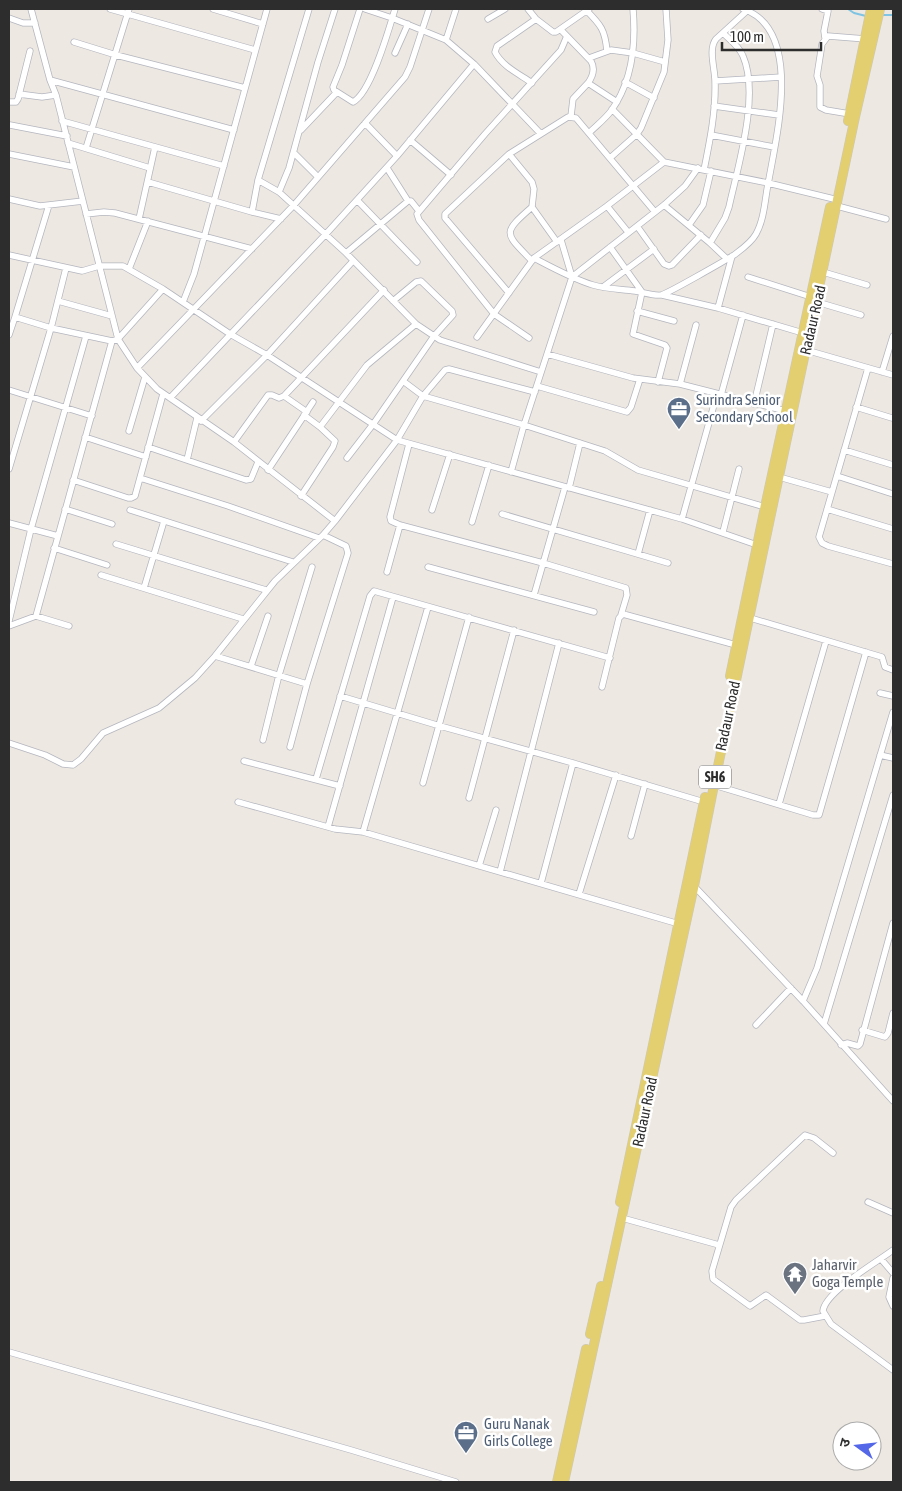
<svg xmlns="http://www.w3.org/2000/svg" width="902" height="1491" font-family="'Asap Condensed','Noto Sans Devanagari',sans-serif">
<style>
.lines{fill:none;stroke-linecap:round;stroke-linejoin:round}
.stream{stroke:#80c4e3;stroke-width:2}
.minor-casing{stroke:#b4b6bf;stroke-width:7}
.primary-casing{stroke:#c8c8c8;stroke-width:10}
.minor{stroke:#fff;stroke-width:5.5}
.primary{stroke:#e3ce70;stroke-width:9}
.labels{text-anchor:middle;stroke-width:5;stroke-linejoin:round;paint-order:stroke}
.shield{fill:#fff;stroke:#6c6c6c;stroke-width:1}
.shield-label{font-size:14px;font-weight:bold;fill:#2d2d2d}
.street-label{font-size:15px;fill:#2d2d2d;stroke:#fff}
.service-label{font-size:15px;fill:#4e5e75;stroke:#fff;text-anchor:start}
.worship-label{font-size:15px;fill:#5b616d;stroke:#fff;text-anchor:start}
</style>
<rect width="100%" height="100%" fill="#ede8e1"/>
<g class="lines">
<!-- stream -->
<path class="stream" d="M848,9L854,13L866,16
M881,15H893"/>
<defs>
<path id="minor" d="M31,9L50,80L56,95L118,339L137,368L157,389L234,442L335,521
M110,9L255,50
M213,9L263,24
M360,9L342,65L333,87L334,90L353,102C371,93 389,29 395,9
M365,9L392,18L446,40L474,64L540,133
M528,9L536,19L553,32H556L589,9
M822,9L828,11L824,31L825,38
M586,10C601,25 605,30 607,51
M9,18L23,23H35
M488,19L505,9
M561,30L591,61C595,68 593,76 588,83L617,102
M446,40L456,9
M74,42L116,55L245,88
M395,53L408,24
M589,58L611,50L633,53L665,62
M50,80L234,130
M715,81L781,77
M625,82L654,98
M532,83C519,74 502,66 495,52L497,46L536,19
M19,94L42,97L56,95
M9,102H16L18,99L30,51
M714,106L779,115
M612,109L664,162L768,183L838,200
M850,114L826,110L820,107V85L817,76L822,44L828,36L866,39
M571,116L573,99L588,83
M62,121L224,166
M365,123L397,156
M10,125L67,136
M301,130L337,92
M589,133C596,126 605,119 611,111C632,82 636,43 633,9
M711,135L774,147
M410,140L451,175
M68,143L150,168
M86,148L129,9
M294,153L318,177
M9,154L74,167
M509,154L532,182L534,189L532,207L557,242
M610,158L637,134L641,128L664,72L668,40L666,9
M387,168L408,201
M704,170C710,140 716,111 715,81C715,69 708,49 716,39L749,9
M258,180L279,192L346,253L416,324L440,340L541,372
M148,182L252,212L281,219
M279,192L289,168L318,62L335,9
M9,199L40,206L83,201
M357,200L417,262
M664,205L710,243L727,259
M607,206L628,232
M837,206L886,219
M532,207C501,234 505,233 532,261
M252,212L258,180L309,9
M86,214L104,212L115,213L252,249
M139,219L155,147
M689,225L703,205L711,171
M637,226L664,264L669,266L672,265L701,235
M561,240L572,277L664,205L685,186L698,168
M710,243L725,218L729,207C738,166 760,95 743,56C739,46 730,40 723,33
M610,247L642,292L633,334L665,345L667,348L658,382
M346,253L408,201H411L419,211
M9,255L82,271L99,266H123L163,289L230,334L267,355L397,440L682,519L757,545
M534,258C553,268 573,279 593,285C606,289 621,289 635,291C642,292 653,296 661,295C667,294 726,260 734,255C742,249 751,243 756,234C765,218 765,196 769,179C777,134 803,29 743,9
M129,269L148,221
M823,272L867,285
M748,277L811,297
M603,287L654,249
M509,293L445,218V214L509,154L568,117L576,118L655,212
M662,295L718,308L803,333
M58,301L112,316
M183,302L194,274L267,9
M817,302L861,315
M718,308L732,256
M637,311L674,321
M15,317L49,205
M9,335L15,317L51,328L112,341
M477,337L534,258L607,206L664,162
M529,338L494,314L419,220L417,214L485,134L561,50L567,36
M806,350L893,375
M547,354L633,378L680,384L786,411
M137,368L294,205L405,77L410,67L429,9
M868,368L819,537L822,543L828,546L893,564
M882,372L893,336
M403,381L423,396L524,425L605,451L638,470L765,507
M680,384L696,325
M537,386L627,412L631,407L640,379
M9,390L92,416
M721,395L743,315
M284,396L307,412
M170,398L325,235L397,156L474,64
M754,404L773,324
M856,407L892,418
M201,421L267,355L353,261
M320,427L367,365L416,324
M129,431L145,377
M85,437L146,457
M234,442L268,395H272L279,398L284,396L384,290
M409,444L390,517L391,521L400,525L543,563L626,588L627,595L621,615
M148,447L246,480L251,479L258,462
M844,450L893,465
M347,458L374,423L434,336L453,315L452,311L421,281L416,282L393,301
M187,460L197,418
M9,469L51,328L66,268
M268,470L313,402
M511,472L524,425L572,277
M837,476L893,494
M779,477L832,492
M140,478L228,506L319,538
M73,480L128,498H131L135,496L163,394
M569,488L580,443
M301,496L333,447L335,441L320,427L304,415
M65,509L112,524
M827,509L893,529
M130,510L293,562
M432,510L450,454
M502,514L668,563
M682,519L717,394
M472,522L489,465
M9,523L58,536
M723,532L739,469
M116,544L266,590
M54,548L107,565
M638,554L650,510
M428,567L594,612
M387,572L400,525
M101,575L243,619
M144,588L164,521
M534,595L565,487
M36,616L112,341L118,339L163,289
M747,617L882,657L885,667L893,670
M9,621L31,529L86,336
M9,626L36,616L69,626
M215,656L307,684
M251,666L268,616
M602,687L619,618L623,614L736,645
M880,693L893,696
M340,696L440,726L573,763L704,802
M263,740L279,675L312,567
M9,743L45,755L63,764L73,765L81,759L103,733L159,708L195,678L215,656L275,581L323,535L335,521L397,440L423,396L445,370L449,369L535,392
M290,747L307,684L348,553L346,546L323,535
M880,755L893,758
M244,761L340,786
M316,779L370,596L374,591L610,658
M423,783L469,617
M714,785L813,815H819L866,652
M469,798L514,630
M238,802L335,829L363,832L679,924
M779,804L826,641
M328,827L393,597
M363,832L428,607
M631,836L645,784
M479,866L496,810
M500,872L559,643
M541,883L573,763
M694,886L803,1001L893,1101
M579,894L616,775
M803,1001L817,968L893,712
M824,1024L893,795
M756,1025L791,988
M862,1030L885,1037L888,1033L893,1013
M841,1045L847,1043L858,1046L860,1044L893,923
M868,1202L893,1213
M622,1218L719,1245
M893,1250C877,1262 825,1292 823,1311L831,1324L893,1370
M881,1259L893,1273
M893,1278L889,1297L893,1306
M825,1316L804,1320H800L766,1295L750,1306L717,1282L713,1279L712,1271L731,1207L736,1200L805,1135L814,1138L833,1153
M9,1352L351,1450L456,1482"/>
<path id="primary" d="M848,121L871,9
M730,676L765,507L830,207
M620,1202L705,797
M590,1334L601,1286
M557,1482L586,1349
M564,1482L694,886L714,785L772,509L855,117L880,9"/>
</defs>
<!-- minor casing -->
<use href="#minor" class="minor-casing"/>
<!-- primary casing -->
<use href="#primary" class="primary-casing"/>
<!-- minor -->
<use href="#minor" class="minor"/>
<!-- primary -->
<use href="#primary" class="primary"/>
</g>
<!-- icons -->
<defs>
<symbol id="office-pin" viewBox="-11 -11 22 30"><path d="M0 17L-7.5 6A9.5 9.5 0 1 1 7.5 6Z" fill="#5c6f8a" stroke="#fff"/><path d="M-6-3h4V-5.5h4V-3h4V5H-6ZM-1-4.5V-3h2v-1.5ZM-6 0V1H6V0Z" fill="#fff"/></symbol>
<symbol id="temple-pin" viewBox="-11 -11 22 30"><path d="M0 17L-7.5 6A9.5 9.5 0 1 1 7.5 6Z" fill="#6b7280" stroke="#fff"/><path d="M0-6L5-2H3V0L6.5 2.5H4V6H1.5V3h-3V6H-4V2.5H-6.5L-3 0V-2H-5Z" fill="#fff"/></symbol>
</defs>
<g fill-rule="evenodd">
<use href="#office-pin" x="665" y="395" width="28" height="38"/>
<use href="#temple-pin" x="781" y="1260" width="28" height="38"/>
<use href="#office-pin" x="452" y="1419" width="28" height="38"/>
</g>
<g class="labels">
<!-- shield labels -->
<rect class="shield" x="699" y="765.5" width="32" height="23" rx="4"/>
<g class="shield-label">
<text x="715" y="782">SH6</text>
</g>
<!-- street labels -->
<g class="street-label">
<text transform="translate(813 320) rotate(-77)" y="5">Radaur Road</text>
<text transform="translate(728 716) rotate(-78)" y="5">Radaur Road</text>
<text transform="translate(645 1112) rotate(-78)" y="5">Radaur Road</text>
</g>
<!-- service labels -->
<g class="service-label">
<text x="696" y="405">Surindra Senior<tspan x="696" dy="17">Secondary School</tspan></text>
<text x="484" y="1429">Guru Nanak<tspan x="484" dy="17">Girls College</tspan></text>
</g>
<!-- worship labels -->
<g class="worship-label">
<text x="812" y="1270">Jaharvir<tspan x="812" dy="17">Goga Temple</tspan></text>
</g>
</g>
<!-- border -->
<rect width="902" height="1491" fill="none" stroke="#2d2d2d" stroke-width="20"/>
<!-- north arrow -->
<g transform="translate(857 1446) rotate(285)"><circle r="24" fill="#ffffff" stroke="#ababab"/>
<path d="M0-4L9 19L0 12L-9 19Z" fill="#5367e8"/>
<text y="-8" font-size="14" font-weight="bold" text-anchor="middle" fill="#2d2d2d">उ</text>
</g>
<!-- scale -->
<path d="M722 42v8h99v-8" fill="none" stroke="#2d2d2d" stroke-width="2.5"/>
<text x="730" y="42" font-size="15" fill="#2d2d2d" stroke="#ffffff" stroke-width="4" paint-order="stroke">100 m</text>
</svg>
